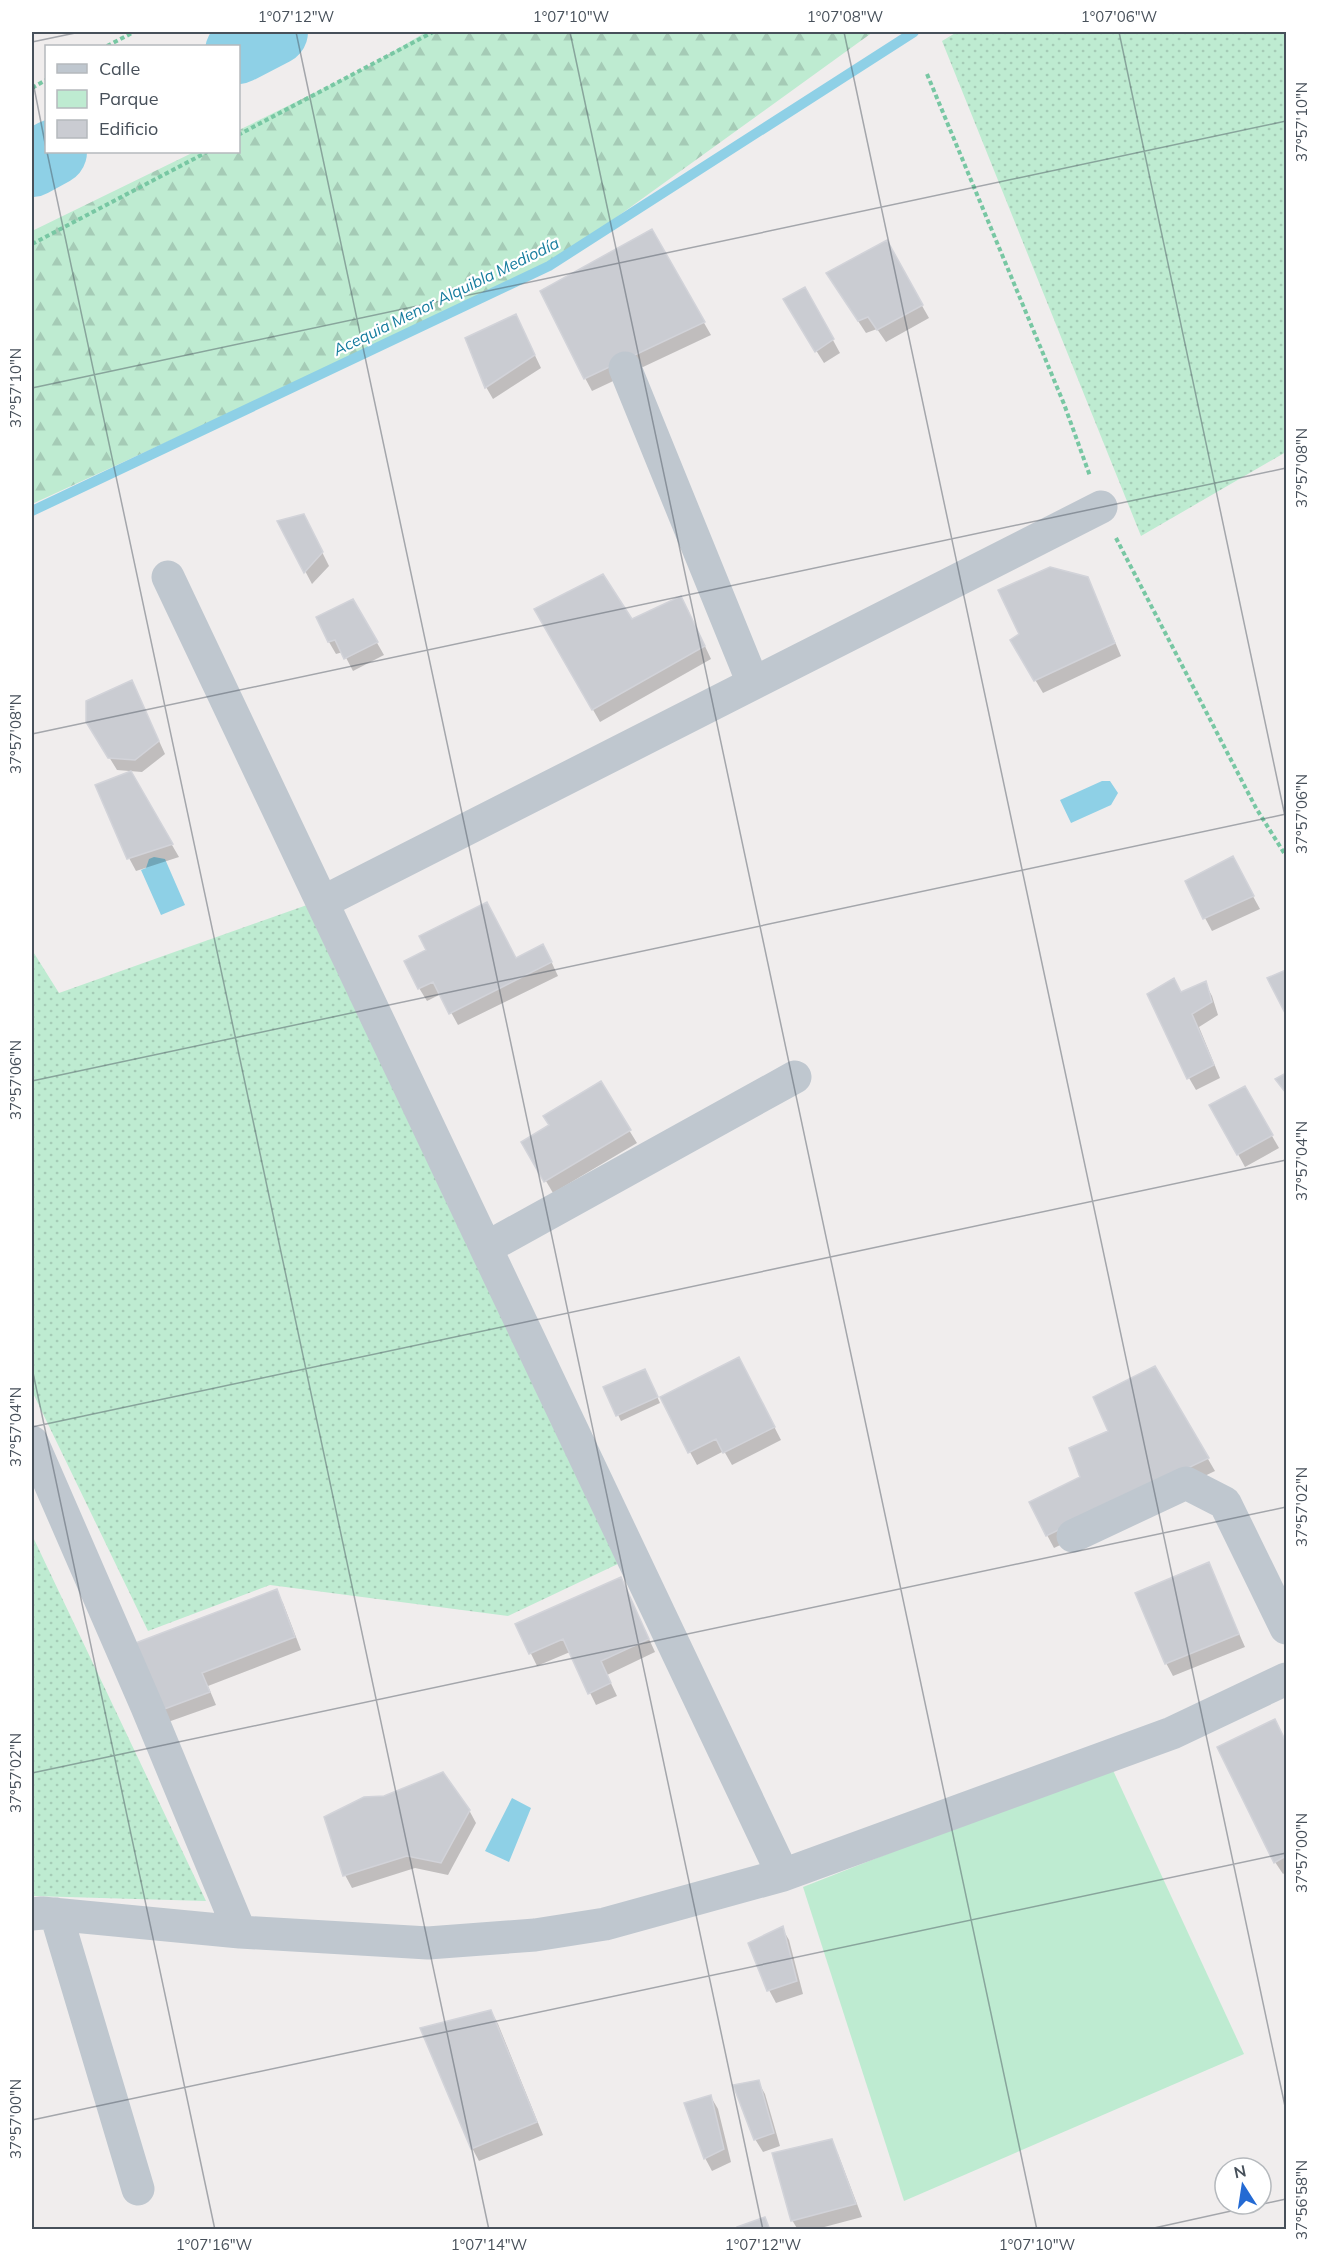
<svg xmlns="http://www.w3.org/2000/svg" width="1318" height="2261" font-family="Mulish,sans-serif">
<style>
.grass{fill:url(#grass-dots)}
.forest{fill:url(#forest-firs)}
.park{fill:#beebd1}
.water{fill:#8ed0e6}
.shadow{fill:#0003}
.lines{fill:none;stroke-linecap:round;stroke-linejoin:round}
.stream{stroke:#8ed0e6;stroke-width:10}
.river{stroke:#8ed0e6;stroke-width:66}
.building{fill:#caccd2;stroke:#d2d3d9;stroke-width:1.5}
.path{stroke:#78c7a3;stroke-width:4;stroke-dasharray:4.5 3;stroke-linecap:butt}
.street{stroke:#bfc7cf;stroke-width:33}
.ticks{fill:none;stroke:#47505a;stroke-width:1.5;stroke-opacity:0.45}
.labels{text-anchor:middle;stroke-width:4.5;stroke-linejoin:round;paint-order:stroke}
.water-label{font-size:16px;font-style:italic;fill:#157c9e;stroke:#fff}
.neatline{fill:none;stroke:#47505a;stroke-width:2}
.ticks-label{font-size:15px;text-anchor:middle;fill:#47505a}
</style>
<defs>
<pattern id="grass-dots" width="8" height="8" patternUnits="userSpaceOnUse" patternTransform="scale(1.5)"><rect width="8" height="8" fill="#beebd1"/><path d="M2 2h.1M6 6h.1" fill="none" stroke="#a5cbb6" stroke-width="1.8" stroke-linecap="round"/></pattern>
<pattern id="forest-firs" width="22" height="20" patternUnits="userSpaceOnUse" patternTransform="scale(1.5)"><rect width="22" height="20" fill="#beebd1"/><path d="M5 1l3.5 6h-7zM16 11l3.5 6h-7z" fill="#a5cbb6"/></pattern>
</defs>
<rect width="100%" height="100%" fill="#f0eded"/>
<!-- grass -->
<path class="grass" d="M957,32H1286V452L1141,536L942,41Z
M307,905L622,1562L508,1616L270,1585L148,1631L32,1391V950L59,993Z
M32,1535L206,1901L32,1896Z"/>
<!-- forest -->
<path class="forest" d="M426,32H873L549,266L32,504V231L194,152H238L239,130L369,66Z"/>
<!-- park -->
<path class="park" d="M1111,1766L1244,2054L904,2201L803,1887Z"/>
<!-- water -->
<path class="water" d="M1102,781H1110L1118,793L1111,805L1071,823L1060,800Z
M154,857L165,859L185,905L161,915L141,870L146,868L149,859Z
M512,1798L531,1808L509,1862L485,1851Z"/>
<!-- shadow -->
<path class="shadow" d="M651,231L711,335L592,391L585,378Z
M886,242L929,318L886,342L877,329L866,333L835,286Z
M805,289L840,353L824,363L792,312Z
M516,316L541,368L493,399L486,387Z
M279,522L310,528L329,566L312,584Z
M1087,579L1094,592L1121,656L1043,693L1012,641Z
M353,601L384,655L353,671L343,652L336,654L329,642Z
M536,610L632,621L688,610L711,659L600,722Z
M132,682L165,754L142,772L117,770L87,721Z
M130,773L179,857L136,871L129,858Z
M1239,871L1260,909L1212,931L1205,918Z
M494,916L516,959H550L558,976L458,1025L441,994L427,1001L419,988Z
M1286,972V1012L1269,979Z
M1205,983L1212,996L1218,1015L1199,1027L1220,1078L1196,1090L1189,1078L1181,993Z
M600,1083L637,1143L553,1193L523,1142L550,1125Z
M1244,1088L1279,1148L1245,1167L1211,1105Z
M1155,1368L1215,1471L1054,1548L1047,1535L1110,1432Z
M746,1372L781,1440L732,1465L724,1451L697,1465L690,1452Z
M648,1376L660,1403L621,1421L605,1388Z
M1208,1564L1245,1647L1173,1676L1166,1663Z
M276,1591L283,1603L301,1650L208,1686L216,1705L168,1722L161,1710Z
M627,1591L655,1652L607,1675L617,1696L596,1705L570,1652L537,1666L517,1625Z
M1282,1733L1286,1743V1872L1283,1874L1275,1862Z
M469,1810L476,1823L448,1875L415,1868L352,1888L345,1875Z
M782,1928L789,1940L803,1994L776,2003L769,1990Z
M491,2011L498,2024L543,2135L479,2161L472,2148Z
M758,2082L765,2094L780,2146L763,2152L755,2139Z
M711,2097L718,2109L731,2162L712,2171L705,2158Z
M831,2141L838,2154L862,2217L813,2230H798L792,2220Z"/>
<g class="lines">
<!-- stream -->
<path class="stream" d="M32,511L549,266L914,32"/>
<!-- river -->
<path class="river" d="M238,51L275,32
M32,164L54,152"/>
</g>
<!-- building -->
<path class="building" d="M652,229L705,322L584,379L540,291Z
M887,240L923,305L877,330L868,317L858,321L826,273Z
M805,287L834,339L815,352L783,299Z
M516,314L535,355L485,388L465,338Z
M304,514L323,552L304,573L277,521Z
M1050,567L1088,577L1115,643L1034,681L1010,640L1019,634L998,590Z
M603,574L632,619L681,596L705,646L592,710L534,609Z
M353,599L378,642L344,659L335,640L328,642L316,617Z
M132,680L159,741L135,760L108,758L86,722V701Z
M131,771L173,844L127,859L95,785Z
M1233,856L1254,896L1203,919L1185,881Z
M487,902L516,958L543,944L552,962L449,1014L433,982L418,989L404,961L426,950L419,936Z
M1286,970V1015L1267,978Z
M1174,978L1181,992L1206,981L1212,1002L1192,1014L1214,1065L1187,1079L1147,994Z
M1286,1073V1093L1275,1079Z
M601,1081L631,1130L544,1182L521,1142L549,1125L543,1116Z
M1245,1086L1273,1135L1237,1155L1209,1105Z
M739,1357L775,1427L723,1453L716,1439L688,1453L660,1397Z
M1155,1366L1209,1458L1046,1536L1029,1502L1080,1477L1069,1448L1108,1431L1093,1397Z
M645,1369L658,1397L616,1416L603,1387Z
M1209,1562L1239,1634L1165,1664L1135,1593Z
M621,1577L649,1639L601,1661L611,1683L588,1694L563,1639L529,1654L515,1624Z
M277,1589L295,1637L202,1673L210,1692L159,1711L133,1644Z
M1275,1719L1286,1742V1856L1274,1863L1217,1747Z
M443,1772L470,1810L441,1863L407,1856L343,1876L324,1817L364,1797L384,1796Z
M783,1926L797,1981L767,1991L748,1943Z
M491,2010L537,2122L471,2149L420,2028Z
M759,2080L774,2133L754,2140L733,2085Z
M711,2095L724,2149L704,2159L684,2103Z
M832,2139L856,2204L791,2221L772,2153Z
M765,2217L770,2230H738L737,2227Z"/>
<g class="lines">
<!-- path -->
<path class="path" d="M107,46L134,32
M927,74L1064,404L1090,476
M32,88L46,80
M238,135L433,32
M32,244L207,152
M1116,538L1256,808L1286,856"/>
<!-- street -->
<path class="street" d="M625,368L753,683
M168,577L783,1875
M323,902L1101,507
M486,1248L795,1077
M32,1442L147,1707L240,1932
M1073,1536L1186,1483L1225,1503L1286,1628
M32,1914L42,1913L240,1932L428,1943L535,1935L605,1924L783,1875L1172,1733L1286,1679
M56,1914L138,2189"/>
</g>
<!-- ticks -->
<path class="ticks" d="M296,32L763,2230M570,32L1037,2230M844,32L1286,2111M1119,32L1286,821M32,42L80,32M32,77L46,148M47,152L489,2230M32,388L1286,121M32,734L1286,468M32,1081L1286,814M32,1368L215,2230M32,1427L1286,1160M32,1773L1286,1507M32,2120L1286,1853M1145,2230L1286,2199"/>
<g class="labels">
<!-- water labels -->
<g class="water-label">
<text transform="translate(446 296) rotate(-26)" y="6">Acequia Menor Alquibla Mediodía</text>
</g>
</g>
<!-- border -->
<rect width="1318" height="2261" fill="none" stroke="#ffffff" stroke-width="66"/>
<!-- legend -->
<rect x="45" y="45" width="195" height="108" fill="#ffffff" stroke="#b5b9bd" stroke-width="1.5"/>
<rect x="57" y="64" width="30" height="9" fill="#bfc7cf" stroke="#b5b9bd" stroke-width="1.5"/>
<text x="99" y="75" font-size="18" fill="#47505a">Calle</text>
<rect x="57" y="90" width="30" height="18" fill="#beebd1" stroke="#b5b9bd" stroke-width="1.5"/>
<text x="99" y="105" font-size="18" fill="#47505a">Parque</text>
<rect x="57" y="120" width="30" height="18" fill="#caccd2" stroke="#b5b9bd" stroke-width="1.5"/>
<text x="99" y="135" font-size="18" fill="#47505a">Edificio</text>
<!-- north arrow -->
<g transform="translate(1243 2186) rotate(348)"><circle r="28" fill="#ffffff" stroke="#b5b9bd" stroke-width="1.5"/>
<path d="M0-4.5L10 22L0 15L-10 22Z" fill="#246ad3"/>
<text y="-9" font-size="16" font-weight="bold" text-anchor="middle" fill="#47505a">N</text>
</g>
<rect x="33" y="33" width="1252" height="2195" class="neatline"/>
<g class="ticks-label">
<text x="296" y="22">1°07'12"W</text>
<text x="571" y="22">1°07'10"W</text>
<text x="845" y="22">1°07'08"W</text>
<text x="1119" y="22">1°07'06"W</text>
<text transform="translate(1302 122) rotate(-90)" y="5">37°57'10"N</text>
<text transform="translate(16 388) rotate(-90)" y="5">37°57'10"N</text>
<text transform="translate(1302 468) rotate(-90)" y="5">37°57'08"N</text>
<text transform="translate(16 734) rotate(-90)" y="5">37°57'08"N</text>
<text transform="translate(1302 814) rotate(-90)" y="5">37°57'06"N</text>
<text transform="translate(16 1080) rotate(-90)" y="5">37°57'06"N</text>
<text transform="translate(1302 1161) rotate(-90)" y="5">37°57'04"N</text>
<text transform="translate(16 1427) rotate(-90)" y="5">37°57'04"N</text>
<text transform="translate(1302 1507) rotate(-90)" y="5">37°57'02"N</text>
<text transform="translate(16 1773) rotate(-90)" y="5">37°57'02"N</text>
<text transform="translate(1302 1853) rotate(-90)" y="5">37°57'00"N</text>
<text transform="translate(16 2119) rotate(-90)" y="5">37°57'00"N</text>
<text transform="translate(1302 2200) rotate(-90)" y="5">37°56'58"N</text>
<text x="214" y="2250">1°07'16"W</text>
<text x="489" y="2250">1°07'14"W</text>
<text x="763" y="2250">1°07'12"W</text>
<text x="1037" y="2250">1°07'10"W</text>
</g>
</svg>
